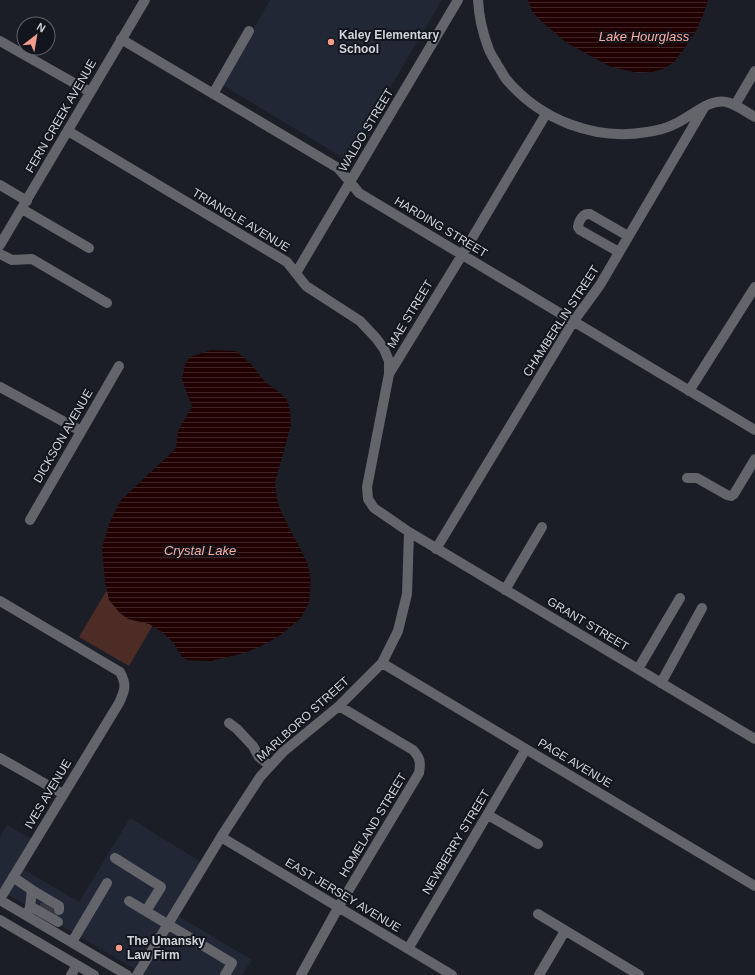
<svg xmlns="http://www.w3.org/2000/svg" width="755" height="975" font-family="Arial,sans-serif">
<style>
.built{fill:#222735}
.park{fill:#4d2c26}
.water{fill:url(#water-rules)}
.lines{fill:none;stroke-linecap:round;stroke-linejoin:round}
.minor-tunnel{stroke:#363941;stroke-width:10;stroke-dasharray:10 5;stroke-linecap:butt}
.minor{stroke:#63656a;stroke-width:10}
.poi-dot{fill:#f49d8d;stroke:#12151d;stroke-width:1.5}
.labels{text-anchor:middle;stroke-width:4;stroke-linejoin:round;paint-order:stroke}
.poi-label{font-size:12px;font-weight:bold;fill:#d1d3d9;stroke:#12151d;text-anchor:start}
.street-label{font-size:12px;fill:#d1d3d9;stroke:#12151d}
.water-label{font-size:13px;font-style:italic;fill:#ffae9f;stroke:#12151d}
</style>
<defs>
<pattern id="water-rules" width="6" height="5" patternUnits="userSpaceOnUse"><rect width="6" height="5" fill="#200000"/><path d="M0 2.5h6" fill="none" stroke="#3f2425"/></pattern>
</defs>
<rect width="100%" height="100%" fill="#1b1e26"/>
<!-- built -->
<path class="built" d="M270,0H442L347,160L221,84Z
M130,818L204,864L175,914L252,960L242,975H145L0,890V837L7,825L35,841L20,867L79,902Z"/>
<!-- park -->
<path class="park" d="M130,551L164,606L129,666L79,637Z"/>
<!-- water -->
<path class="water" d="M528,0H708L705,10L697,29L684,49L674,62L663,69L652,72L638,73L611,67L567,43L540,20L532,11Z
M211,350L236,351L250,363L265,382L279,392L287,400L290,410L291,425L275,482L277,499L281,512L307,562L311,580L309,603L300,619L279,636L259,647L244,653L211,661L187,660L182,657L173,642L162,632L149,624L128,619L120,613L109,600L105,582L102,547L110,522L121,500L167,457L176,448L178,431L192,407L182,379L185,365L190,357Z"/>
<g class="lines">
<!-- minor-tunnel -->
<path class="minor-tunnel" d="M45,913V902
M53,917V906"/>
<!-- minor -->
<path class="minor" d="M478,0C479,17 482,31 488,47C490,54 495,60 498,66C501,70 503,75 506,79C540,120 595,141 647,132C656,131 669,127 677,123C690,117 710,98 726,102C736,104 746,112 755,117
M121,39L338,168L350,182L359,193L755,430
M0,41L90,92
M213,94L249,31
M735,105L755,71
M546,114L462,255L389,374L367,487L368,499L374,508L409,532L755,739
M68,131L287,262L306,286L360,321L376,338L384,349L389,361V374
M0,185L27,201
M22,209L89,248
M0,245L145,0
M619,252L580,230L578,227C579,220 583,213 590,214L628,236
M0,254L12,260L32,259L107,303
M296,273L458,0
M0,387L81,431
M689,391L755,287
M687,478H697L727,495L731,496L734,494L755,459
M30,520L119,366
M436,549L573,322L600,285L705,106
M505,590L542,527
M0,601L120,672C127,685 125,690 119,703L0,899
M382,663L755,886
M638,669L680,598
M661,683L702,608
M229,723L237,729L253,746L259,757L270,766
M0,758L63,794
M488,815L538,844
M221,837L452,975
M115,858L161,887L146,911
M13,877L32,890
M0,900L127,975
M129,901L232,963L225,975
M30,906L58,922
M538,914L639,975
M26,915L30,908L32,890L59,906V910
M0,920L94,975
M72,942L107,883
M408,949L526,749
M71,975L77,965
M137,975L221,837L260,777L283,752L339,706L382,663L398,631L407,594L409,532
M301,975L338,908L419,773C421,762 420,758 413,750L339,706
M539,975L565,931"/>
</g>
<!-- markers -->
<g class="poi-dot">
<circle cx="331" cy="42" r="4"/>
<circle cx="119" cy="948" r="4"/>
</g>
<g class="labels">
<!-- poi labels -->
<g class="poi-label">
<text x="339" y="39">Kaley Elementary<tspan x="339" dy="14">School</tspan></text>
<text x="127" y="945">The Umansky<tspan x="127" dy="14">Law Firm</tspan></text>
</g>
<!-- street labels -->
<g class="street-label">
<text transform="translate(61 116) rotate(-60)" y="4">FERN CREEK AVENUE</text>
<text transform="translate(366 130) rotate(-59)" y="4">WALDO STREET</text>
<text transform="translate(241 220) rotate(31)" y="4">TRIANGLE AVENUE</text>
<text transform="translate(441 227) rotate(31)" y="4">HARDING STREET</text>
<text transform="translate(410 314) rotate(-59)" y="4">MAE STREET</text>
<text transform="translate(561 321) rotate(-57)" y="4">CHAMBERLIN STREET</text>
<text transform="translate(63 436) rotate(-60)" y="4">DICKSON AVENUE</text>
<text transform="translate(588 624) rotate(31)" y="4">GRANT STREET</text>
<text transform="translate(303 719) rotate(-42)" y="4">MARLBORO STREET</text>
<text transform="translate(575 763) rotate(31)" y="4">PAGE AVENUE</text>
<text transform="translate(48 794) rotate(-59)" y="4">IVES AVENUE</text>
<text transform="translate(373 825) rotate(-59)" y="4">HOMELAND STREET</text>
<text transform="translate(456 842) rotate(-59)" y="4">NEWBERRY STREET</text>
<text transform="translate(343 895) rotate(31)" y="4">EAST JERSEY AVENUE</text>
</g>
<!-- water labels -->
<g class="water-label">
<text x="644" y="41">Lake Hourglass</text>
<text x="200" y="555">Crystal Lake</text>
</g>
</g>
<!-- north arrow -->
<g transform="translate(36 36) rotate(31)"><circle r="19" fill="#12151d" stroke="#5e6168"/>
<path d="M0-3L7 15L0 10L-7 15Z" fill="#f49d8d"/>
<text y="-6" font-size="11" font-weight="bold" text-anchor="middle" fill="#d1d3d9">N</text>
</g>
</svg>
